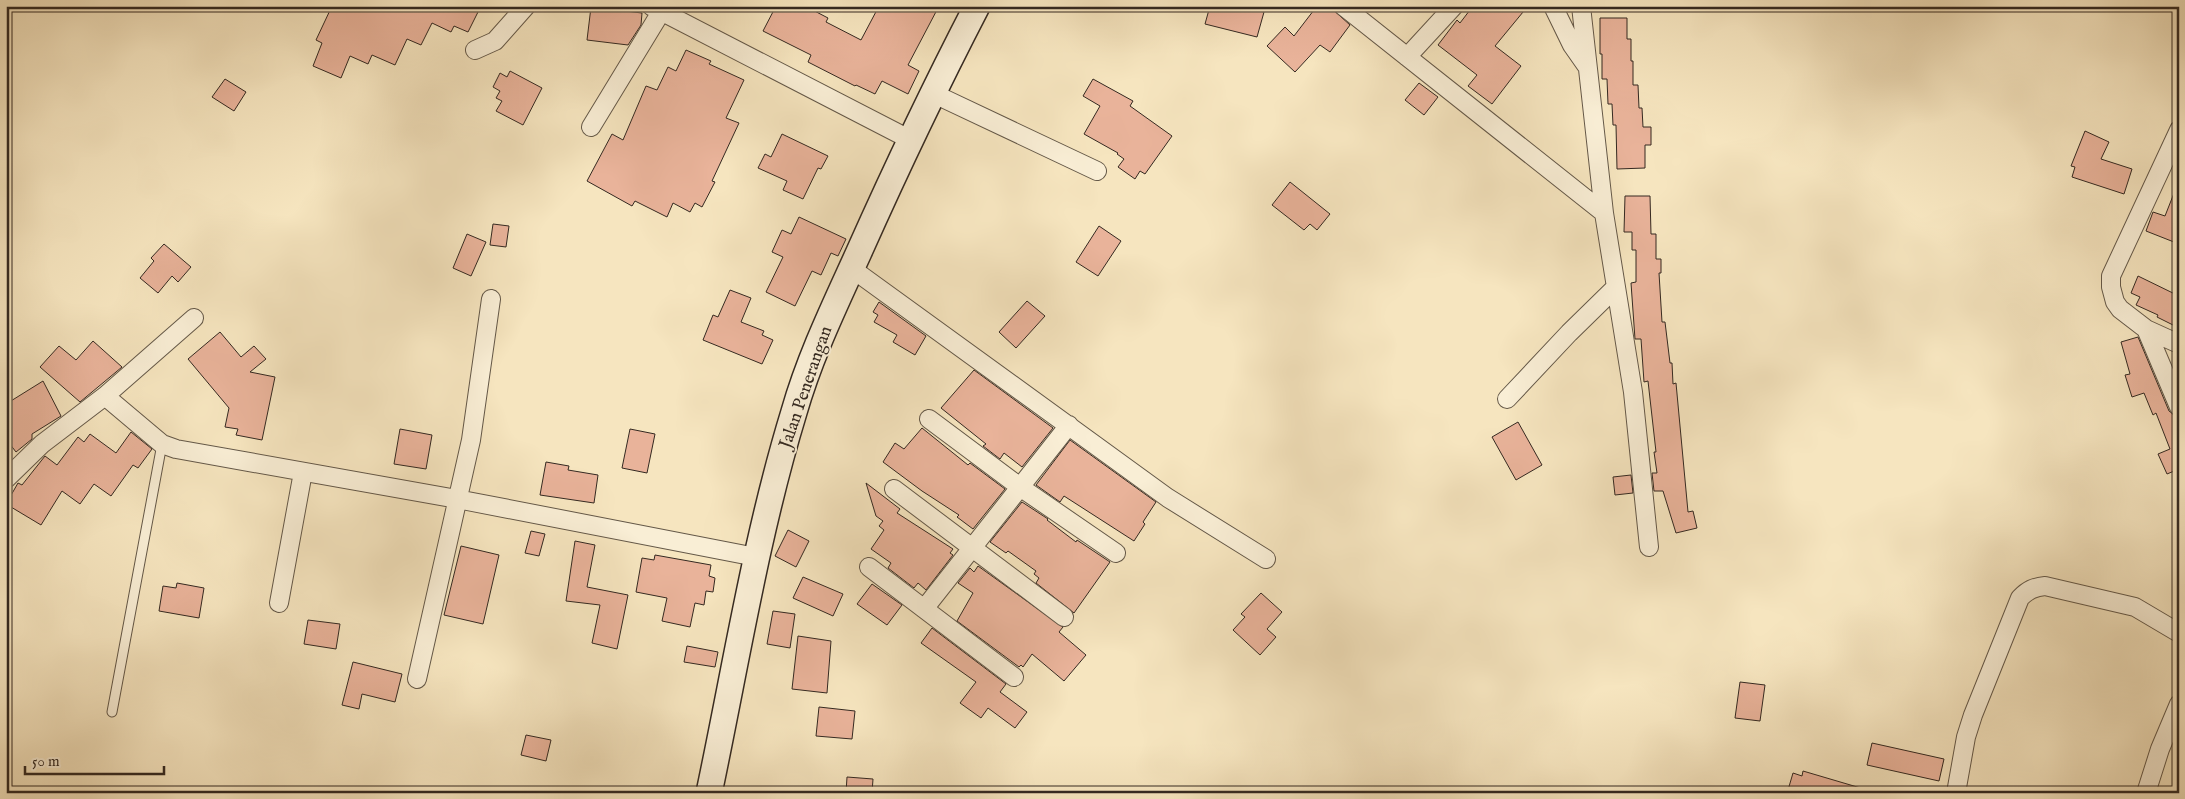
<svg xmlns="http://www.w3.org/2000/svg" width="2185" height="799" font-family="'IM FELL English',serif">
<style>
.building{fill:#e9b39a;stroke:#342921}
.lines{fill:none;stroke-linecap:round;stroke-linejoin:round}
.lane-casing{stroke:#645848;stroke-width:11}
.street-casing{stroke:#645848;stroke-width:20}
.secondary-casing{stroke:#342921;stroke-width:28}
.lane{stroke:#f9eed5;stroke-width:9}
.street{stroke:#f9eed5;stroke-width:18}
.secondary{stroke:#f9eed5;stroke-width:25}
.labels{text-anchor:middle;stroke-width:4;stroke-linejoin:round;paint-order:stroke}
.street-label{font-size:18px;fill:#342921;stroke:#f9eed5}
</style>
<rect width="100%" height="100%" fill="#f6e5bf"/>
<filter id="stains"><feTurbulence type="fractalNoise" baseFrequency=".004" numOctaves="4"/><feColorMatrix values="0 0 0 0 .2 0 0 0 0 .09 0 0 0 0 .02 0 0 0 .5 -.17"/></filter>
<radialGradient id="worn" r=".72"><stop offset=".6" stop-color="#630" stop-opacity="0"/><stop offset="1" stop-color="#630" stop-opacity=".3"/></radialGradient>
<!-- building -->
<path class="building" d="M332,6H481L468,32L454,26L451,32L432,23L421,45L407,39L395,65L372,55L368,64L350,56L341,78L313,66L322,43L316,40Z
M776,6H805L828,18L826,22L861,40L879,6H939L908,65L919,71L908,94L882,81L875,94L856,85L855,86L808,62L811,55L763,31Z
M1210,6H1255L1254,10L1264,12L1257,37L1205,24Z
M1317,6H1329L1350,25L1330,52L1320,45L1295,72L1267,46L1285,27L1294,36Z
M1473,6H1528L1495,46L1521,66L1492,104L1468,86L1477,75L1438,45L1457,20L1460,23Z
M591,7L642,13L641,25L628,45L587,40Z
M1600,18H1627V39H1631V61H1633V85H1638L1639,108H1642L1643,127H1651V145H1645V168L1617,169L1616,125H1613L1612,104H1608L1607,79H1602V54H1600Z
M686,50L711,61L709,64L744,80L726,118L739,123L712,181L715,182L702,207L695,203L690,212L673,203L667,217L635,201L632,206L587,181L612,134L623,140L646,86L657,90L668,67L676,71Z
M510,71L542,88L523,125L496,111L502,101L496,98L500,91L493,87L500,73L507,77Z
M225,79L246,92L234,111L212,97Z
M1093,79L1133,101L1130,106L1172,136L1145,174L1140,171L1135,179L1118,167L1124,159L1117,154L1118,153L1084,134L1100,106L1083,96Z
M1419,83L1438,97L1424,115L1405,100Z
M2085,131L2109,142L2101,159L2132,169L2124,194L2072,177L2075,167L2071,166Z
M782,134L828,156L821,169L818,168L803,199L783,190L787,181L758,168L765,154L771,157Z
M1290,182L1330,214L1317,230L1310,224L1304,230L1272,205Z
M2178,183L2179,184V244L2146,231L2153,212L2165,216Z
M1625,196H1650L1651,234H1656V259H1661V273H1659L1662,322H1665L1670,363H1672L1673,384L1676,383L1688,512L1693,511L1697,528L1676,533L1663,491H1654L1652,473H1657L1654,452H1656L1648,381L1644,382L1641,339H1635L1631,283L1636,282V250H1632V232H1624Z
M799,217L846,239L838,256L831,253L821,275L812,271L795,306L766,292L783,257L772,252L782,230L791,234Z
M493,224L509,226L506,247L490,245Z
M1099,226L1121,241L1098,276L1076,262Z
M467,234L486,242L471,276L453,268Z
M164,244L191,267L178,282L172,276L158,293L140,278L154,261L151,258Z
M2138,276L2179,296V328L2157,317L2158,315L2136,305L2140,297L2131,293Z
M730,290L751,298L741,322L764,331L762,335L773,340L762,364L703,340L713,315L718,317Z
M1027,301L1045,316L1016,348L999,332Z
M879,302L926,336L915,355L893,342L897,335L874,322L878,315L873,312Z
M220,332L241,357L254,346L266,359L250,372L275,377L262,440L236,435L238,429L225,427L229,408L188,359Z
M2138,337L2169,411L2177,417L2179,422V469L2167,474L2158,454L2170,449L2156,413L2153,415L2144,393L2132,397L2125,375L2130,374L2121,342Z
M93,341L122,367L80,402L40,367L59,346L76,360Z
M974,370L1053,428L1022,467L1004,453L1000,459L983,446L986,444L941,408Z
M43,381L61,416L32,434V439L16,452L6,439V404Z
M1518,422L1542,465L1516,480L1492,437Z
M922,428L968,465L970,463L1005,489L973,529L957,517L959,515L922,491L883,462L895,443L904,449Z
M400,429L432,435L426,469L394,464Z
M630,429L655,434L647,473L622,468Z
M131,432L152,449L138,468L133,465L111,496L94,484L80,504L62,491L41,525L6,504L18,483L22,485L45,456L57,465L78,437L84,442L90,434L116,453Z
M1070,440L1156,502L1143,522L1145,524L1134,541L1064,496L1060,502L1036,485Z
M546,462L569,466L568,470L598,475L594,503L540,495Z
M1631,475L1633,493L1615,495L1613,477Z
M866,483L900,509L897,513L953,549L950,553L953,555L926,590L918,583L914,588L888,568L891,563L871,549L884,530L879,526L883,521L876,516Z
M1022,502L1048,519L1047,520L1076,542L1077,540L1110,562L1074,613L1036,583L1039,578L1034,574L1036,571L1008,551L1006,553L990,542Z
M788,530L809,541L796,567L775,556Z
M531,531L545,534L539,556L525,553Z
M575,541L595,545L587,587L628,595L617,649L592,643L600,605L566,601Z
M461,546L499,555L483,624L444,615Z
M655,555L711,565L709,576L715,578L713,592L706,591L704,605L695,603L690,627L662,621L667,598L636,592L642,558L654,560Z
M978,566L1063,627L1059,632L1086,655L1064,681L1032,654L1023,667L1021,665L1019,667L957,621L973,593L958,583L970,568L974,572Z
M803,577L843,594L833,616L793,598Z
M177,583L204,588L199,618L159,611L163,586L176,588Z
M872,584L902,605L887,625L857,604Z
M1261,593L1282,612L1267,629L1276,637L1260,655L1233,630L1245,617L1241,614Z
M773,611L795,614L790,648L767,644Z
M308,620L340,624L336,649L304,644Z
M932,628L1006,684L1000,692L1027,712L1015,728L988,708L981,718L960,703L976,682L921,643Z
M798,636L831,641L827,693L792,689Z
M687,646L718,652L715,667L684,662Z
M353,662L402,674L395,702L362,694L359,709L342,705Z
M1740,682L1765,685L1760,721L1735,718Z
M819,707L855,711L852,739L816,736Z
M526,735L551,740L546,761L521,755Z
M1872,743L1944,759L1939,781L1867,765Z
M1803,771L1864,789L1863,793H1798L1788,790L1793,773L1802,776Z
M847,777L873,779L872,793H846Z"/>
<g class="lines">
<defs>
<path id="lane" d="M112,712L162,444"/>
<path id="street" d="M651,6L909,139
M1343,6L1604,213
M1553,6L1572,45L1586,65
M1581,6L1604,213L1633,392L1649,547
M475,50L495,41L526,6
M1407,57L1454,6
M932,93L1097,171
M591,127L661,12
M2179,130L2111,276V287L2115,302L2120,309L2146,329L2179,407
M851,268L1168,498L1266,559
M2146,329L2179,344
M105,396L162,444L176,449L457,499L756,557
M1507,399L1569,333L1615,288
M929,419L1020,487L1116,553
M6,479L42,444L105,396L194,318
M894,489L1064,617
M869,567L1014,677
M279,603L303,472
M924,609L1069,425
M417,679L471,440L491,299
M1956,793L1966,737L1973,715L2020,598C2028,590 2034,587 2045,586L2135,607L2179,633
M2146,793L2160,749L2179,704"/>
<path id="secondary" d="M709,793C736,665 756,536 794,412C810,356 835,305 859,252C896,169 935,87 977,6"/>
</defs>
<!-- lane casing -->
<use href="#lane" class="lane-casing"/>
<!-- street casing -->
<use href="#street" class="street-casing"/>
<!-- secondary casing -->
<use href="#secondary" class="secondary-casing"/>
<!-- lane -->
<use href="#lane" class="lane"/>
<!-- street -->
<use href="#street" class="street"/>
<!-- secondary -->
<use href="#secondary" class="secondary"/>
</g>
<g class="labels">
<!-- street labels -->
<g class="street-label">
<text transform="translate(805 387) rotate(-71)" y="6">Jalan Penerangan</text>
</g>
</g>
<!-- margin -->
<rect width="2185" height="799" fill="none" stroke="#f6e5bf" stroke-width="25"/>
<rect x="8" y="8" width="2170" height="784" fill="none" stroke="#342921" stroke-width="2.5"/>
<rect x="12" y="12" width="2160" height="774" fill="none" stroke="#342921"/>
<!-- scale -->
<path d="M25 766v8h139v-8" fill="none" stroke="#342921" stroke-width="2.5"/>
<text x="32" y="766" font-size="15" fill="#342921" stroke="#f9eed5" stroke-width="4" paint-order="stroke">50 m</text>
<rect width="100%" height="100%" filter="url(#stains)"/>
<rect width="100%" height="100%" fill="url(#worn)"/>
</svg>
